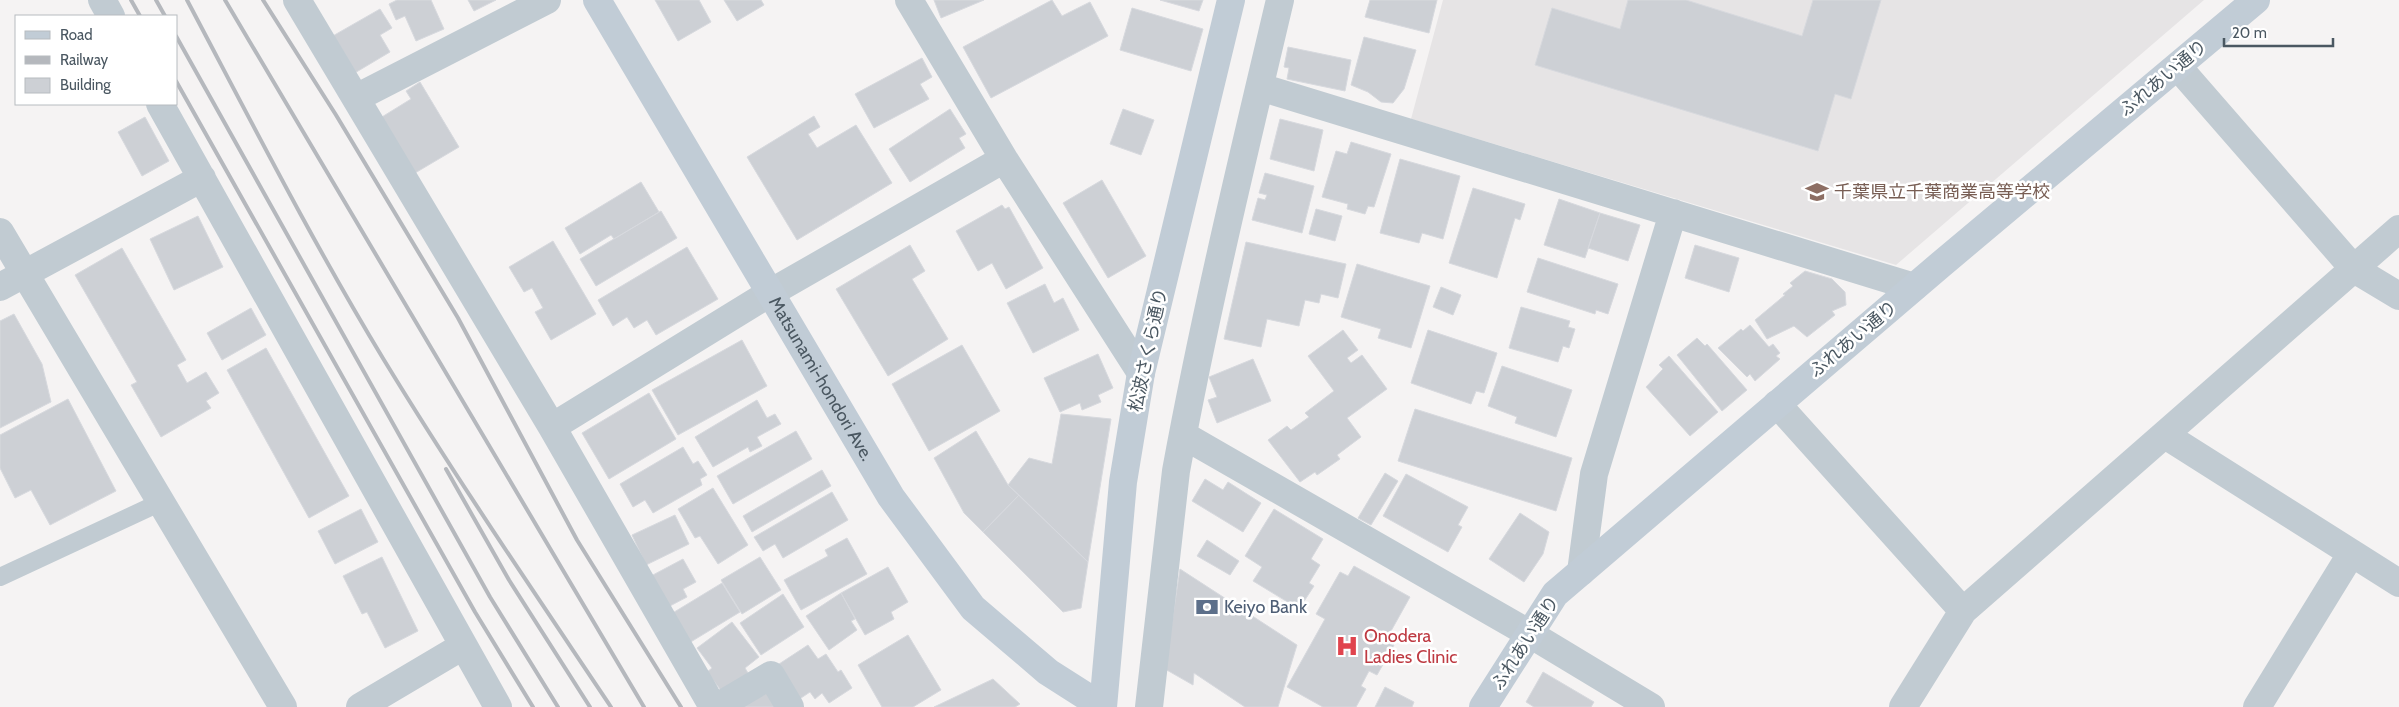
<svg xmlns="http://www.w3.org/2000/svg" width="2399" height="707" font-family="Cabin,'Noto Sans JP',sans-serif">
<style>
.education{fill:#e6e4e5}
.building{fill:#cdd0d5;stroke:#d7d9de}
.lines{fill:none;stroke-linecap:round;stroke-linejoin:round}
.lane{stroke:#c1cbd2;stroke-width:18}
.street{stroke:#c1cbd2;stroke-width:28}
.secondary{stroke:#c1ccd6;stroke-width:28}
.rail{stroke:#b5b8bd;stroke-width:4}
.labels{text-anchor:middle;stroke-width:5;stroke-linejoin:round;paint-order:stroke}
.street-label{font-size:18px;fill:#4a5761;stroke:#fff}
.education-label{font-size:18px;fill:#785e54;stroke:#fff;text-anchor:start}
.service-label{font-size:18px;fill:#4e5e75;stroke:#fff;text-anchor:start}
.health-label{font-size:18px;fill:#be3a42;stroke:#fff;text-anchor:start}
</style>
<rect width="100%" height="100%" fill="#f5f3f3"/>
<!-- education -->
<path class="education" d="M1443,0H2204L1896,265L1411,119Z"/>
<!-- building -->
<path class="building" d="M397,0H431L444,29L416,41L405,16L396,20L389,4Z
M468,0H496L474,11Z
M655,0H699L711,22L678,41Z
M724,0H761L764,5L737,21Z
M934,0H984L941,18Z
M1052,0L1062,16L1090,2L1108,36L991,98L963,47Z
M1160,0H1203L1199,11Z
M1370,0H1437L1429,33L1365,17Z
M1628,0H1686L1802,36L1813,0H1881L1851,99L1835,94L1818,151L1535,65L1552,8L1620,29Z
M1132,8L1203,29L1191,71L1120,50Z
M380,9L392,28L380,35L390,52L353,74L331,37Z
M1364,37L1416,50L1404,89L1393,103L1381,102L1368,92L1351,85Z
M1288,47L1351,60L1345,91L1287,79L1289,68L1284,67Z
M922,58L932,77L920,84L929,99L874,128L855,94Z
M420,82L459,147L410,176L377,120L411,99L406,91Z
M950,109L966,134L959,138L965,148L910,182L889,149Z
M1123,109L1154,120L1141,155L1110,144Z
M814,116L820,127L808,134L817,148L856,125L892,183L797,240L747,157Z
M145,117L169,161L142,176L118,132Z
M1280,119L1323,130L1314,171L1270,159Z
M1351,142L1391,154L1374,207L1368,206L1365,214L1347,209L1348,204L1322,197L1336,151L1347,154Z
M1400,159L1460,176L1443,239L1422,233L1419,243L1380,233Z
M1265,173L1314,186L1302,233L1252,220L1258,198L1265,200L1267,195L1259,193Z
M1102,180L1146,256L1108,278L1063,203Z
M641,182L659,212L614,239L611,235L580,254L565,228Z
M1473,188L1525,204L1520,220L1515,218L1497,278L1449,263Z
M1559,199L1600,213L1585,258L1544,245Z
M1002,205L1005,209L1009,207L1043,268L1006,289L992,263L978,271L956,231Z
M1316,209L1342,216L1335,241L1309,234Z
M661,211L677,238L596,286L580,259Z
M1600,213L1640,225L1628,261L1588,248Z
M198,216L223,267L174,290L150,239Z
M553,241L596,314L551,340L535,312L543,308L532,288L524,292L509,267Z
M1246,242L1346,264L1338,298L1321,294L1319,303L1305,300L1299,326L1267,319L1261,347L1224,339Z
M910,245L925,271L912,279L948,339L888,376L836,289Z
M1695,245L1739,258L1729,292L1685,278Z
M687,247L718,299L656,335L647,320L634,328L627,317L613,326L598,300Z
M122,248L186,360L177,365L187,383L206,372L219,393L206,401L211,408L161,437L131,385L137,382L75,275Z
M1538,258L1618,284L1608,314L1596,310L1595,314L1527,292Z
M1357,264L1430,286L1411,348L1378,338L1381,329L1341,317Z
M1805,271L1832,279L1845,292L1846,305L1832,311L1835,315L1807,337L1794,326L1767,339L1755,320L1785,295L1783,294L1793,286L1790,283Z
M1045,284L1054,303L1063,298L1079,330L1033,353L1007,303Z
M1441,287L1461,295L1453,315L1433,307Z
M1521,307L1570,321L1568,327L1575,329L1569,348L1563,346L1558,362L1509,348Z
M251,308L266,335L222,360L207,333Z
M14,314L42,364L51,402L0,428V321Z
M1750,325L1769,347L1773,344L1780,353L1776,356L1780,359L1755,381L1750,374L1747,377L1718,348L1741,329L1743,331Z
M1343,330L1358,350L1347,358L1351,363L1362,355L1387,389L1347,418L1361,437L1337,455L1340,459L1317,475L1315,472L1300,482L1268,440L1287,426L1291,430L1309,417L1305,413L1334,391L1308,356Z
M1428,330L1497,353L1484,393L1476,391L1471,404L1411,383Z
M1697,338L1705,346L1707,344L1747,390L1722,411L1677,355Z
M742,340L767,386L678,435L652,390Z
M962,345L1000,411L929,451L892,384Z
M266,348L349,496L309,518L227,370Z
M1098,354L1113,388L1098,395L1101,402L1082,410L1080,403L1060,412L1044,378Z
M1669,356L1718,412L1690,436L1646,387L1663,369L1659,365Z
M1253,359L1271,401L1217,423L1208,400L1217,397L1209,377Z
M1502,366L1572,390L1556,437L1515,423L1517,417L1488,406Z
M649,393L676,439L609,479L582,433Z
M68,399L116,491L50,525L31,490L15,498L0,468V435Z
M757,400L767,418L775,414L781,424L757,437L762,446L750,452L748,447L713,467L695,437Z
M1415,409L1572,458L1556,511L1398,461Z
M1061,414L1111,419L1088,562L1008,485L1029,458L1052,464Z
M796,431L812,459L733,504L717,476Z
M976,431L1008,485L1019,495L983,532L964,513L934,458Z
M683,447L693,464L698,461L707,475L700,479L702,485L653,513L645,500L633,507L620,484Z
M822,470L831,486L752,532L743,516Z
M1385,473L1398,481L1371,525L1358,518Z
M1406,474L1468,507L1458,525L1462,527L1448,552L1383,516Z
M1205,479L1223,490L1228,482L1261,503L1243,532L1192,501Z
M713,488L748,545L718,564L700,536L695,538L678,509Z
M832,492L848,520L783,558L775,544L763,551L754,537Z
M1019,495L1088,562L1081,608L1063,612L983,532Z
M361,509L378,542L335,564L318,531Z
M1274,509L1323,539L1311,559L1320,565L1309,583L1314,586L1299,609L1253,581L1262,567L1245,556Z
M1520,513L1549,532L1543,554L1524,582L1489,559Z
M675,515L689,544L646,565L632,535Z
M847,538L867,574L801,610L784,580L828,556L825,550Z
M1207,540L1239,561L1230,575L1197,556Z
M382,557L418,631L385,648L367,612L362,614L343,576Z
M760,557L781,590L742,614L721,580Z
M683,559L696,582L683,589L687,597L668,607L651,576Z
M1354,566L1410,597L1386,640L1394,645L1377,675L1369,671L1361,686L1366,689L1356,707H1323L1287,687L1325,619L1316,614L1340,572L1348,576Z
M888,567L908,602L891,612L894,619L865,635L841,593Z
M1180,569L1297,645L1278,707H1245L1194,673L1193,685L1165,669Z
M722,583L740,612L689,643L671,614Z
M841,593L855,619L851,621L857,630L829,650L806,616Z
M783,594L804,627L761,655L740,623Z
M732,622L759,657L745,668L748,673L723,693L707,672L712,668L697,648Z
M908,635L941,690L913,707H882L858,665Z
M808,645L818,659L826,654L838,672L841,670L852,688L829,703L822,693L815,699L810,692L798,700L776,666Z
M1543,672L1594,702L1591,707H1534L1526,702Z
M993,679L1020,704L1015,707H934Z
M768,686L780,707H733Z
M1385,687L1414,702L1412,707H1375Z"/>
<g class="lines">
<!-- lane -->
<path class="lane" d="M0,577L161,502"/>
<!-- street -->
<path class="street" d="M102,0L111,16
M297,0L552,427L713,707
M909,0L1004,159L1141,373
M2178,67L2354,269L2399,296
M1260,87L1914,287
M356,98L547,0
M160,104L498,707
M0,232L283,707
M0,287L202,178
M1777,404L1963,611
M552,427L770,293L1004,159
M1183,435L1530,634L1651,707
M2165,435L2399,583
M1581,572L1594,474L1673,213
M360,707L463,646
M717,707L771,675L790,707
M1149,707L1176,471C1205,313 1243,156 1280,0
M1903,707L1963,611L2399,229
M2257,707L2351,554"/>
<!-- secondary -->
<g class="secondary">
<path id="s1" d="M597,0L891,497L973,608L1048,672L1103,707"/>
<path d="M1103,707L1123,482L1141,373L1231,0"/>
<path d="M1483,707L1555,594L1939,266L2256,0"/>
</g>
<!-- rail -->
<path class="rail" d="M131,0L140,16
M156,0L165,16
M187,0C251,121 313,243 384,360C456,478 534,592 611,707
M225,0L644,707
M263,0L336,115L458,318L577,540L681,707
M176,36L490,597L558,707
M176,81L475,612L533,707
M446,469L509,580L590,707"/>
</g>
<!-- icons -->
<defs>
<symbol id="school-bare" viewBox="-9 -9 18 18"><path d="M0-5L7-2L0 1L-7-2ZM-4 1L0 2.5L4 1V4Q0 6-4 4Z" fill="#8d6e63" stroke="#fff" stroke-width="2.5" paint-order="stroke"/></symbol>
<symbol id="bank-bare" viewBox="-9 -9 18 18"><path d="M-6-4H6V4H-6ZM0-2.3a2.3 2.3 0 1 0 0 4.6a2.3 2.3 0 1 0 0-4.6Z" fill="#5c6f8a" stroke="#fff" stroke-width="2.5" paint-order="stroke"/></symbol>
<symbol id="hospital-bare" viewBox="-9 -9 18 18"><path d="M-5-5h3v3.5h4V-5h3V5h-3V1.5h-4V5h-3Z" fill="#e0444e" stroke="#fff" stroke-width="2.5" paint-order="stroke"/></symbol>
</defs>
<g fill-rule="evenodd">
<use href="#school-bare" x="1801" y="176" width="32" height="32"/>
<use href="#bank-bare" x="1191" y="591" width="32" height="32"/>
<use href="#hospital-bare" x="1331" y="630" width="32" height="32"/>
</g>
<g class="labels">
<!-- street labels -->
<g class="street-label">
<text transform="translate(2163 78) rotate(-40)" y="6">ふれあい通り</text>
<text transform="translate(1853 339) rotate(-40)" y="6">ふれあい通り</text>
<text transform="translate(1148 350) rotate(-78)" y="6">松波さくら通り</text>
<text dy="6" stroke="none"><textPath href="#s1" startOffset="440">Matsunami-hondori Ave.</textPath></text>
<text transform="translate(1525 643) rotate(-57)" y="6">ふれあい通り</text>
</g>
<!-- education labels -->
<g class="education-label">
<text x="1834" y="198">千葉県立千葉商業高等学校</text>
</g>
<!-- service labels -->
<g class="service-label">
<text x="1224" y="613">Keiyo Bank</text>
</g>
<!-- health labels -->
<g class="health-label">
<text x="1364" y="642">Onodera<tspan x="1364" dy="21">Ladies Clinic</tspan></text>
</g>
</g>
<!-- legend -->
<rect x="15" y="15" width="162" height="90" fill="#ffffff" stroke="#b7bcc0"/>
<rect x="25" y="31" width="25" height="8" fill="#c1ccd6" stroke="#b7bcc0"/>
<text x="60" y="40" font-size="15" fill="#4a5761">Road</text>
<rect x="25" y="56" width="25" height="8" fill="#b5b8bd" stroke="#b7bcc0"/>
<text x="60" y="65" font-size="15" fill="#4a5761">Railway</text>
<rect x="25" y="78" width="25" height="15" fill="#cdd0d5" stroke="#b7bcc0"/>
<text x="60" y="90" font-size="15" fill="#4a5761">Building</text>
<!-- scale -->
<path d="M2224 38v8h109v-8" fill="none" stroke="#4a5761" stroke-width="2.5"/>
<text x="2232" y="38" font-size="15" fill="#4a5761" stroke="#ffffff" stroke-width="4" paint-order="stroke">20 m</text>
</svg>
